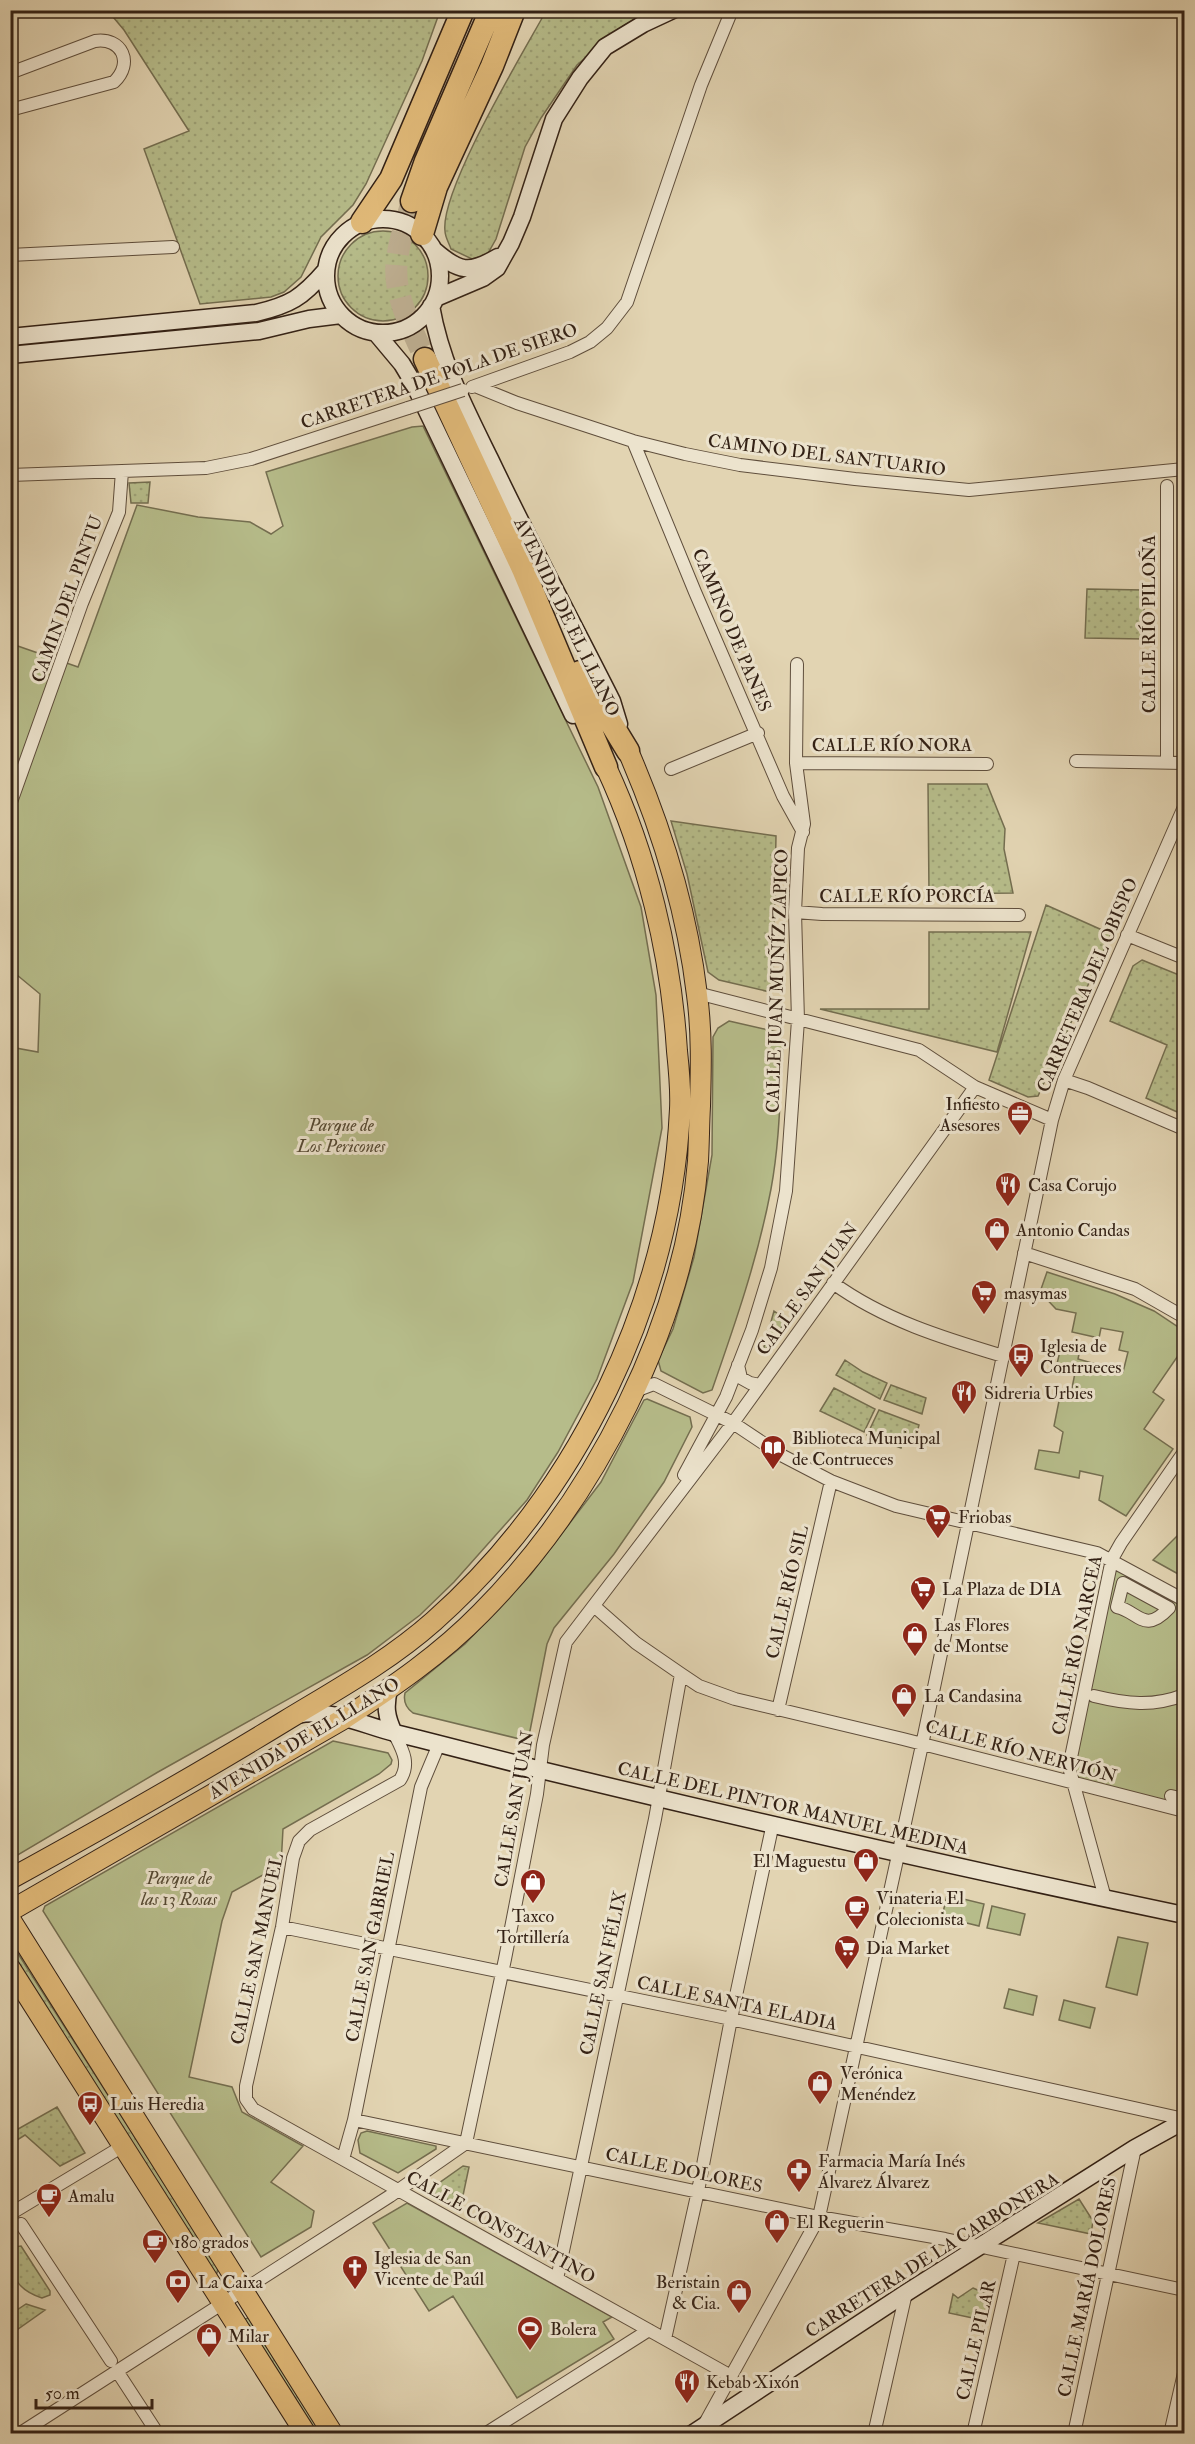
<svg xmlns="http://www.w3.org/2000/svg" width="1195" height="2444" font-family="'IM FELL Double Pica',serif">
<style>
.grass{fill:url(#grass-dots);stroke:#746e50;stroke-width:1.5}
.green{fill:#b6bc8a;stroke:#746e50;stroke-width:1.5}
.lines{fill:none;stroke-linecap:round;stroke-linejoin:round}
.highway-tunnel{stroke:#bfb093;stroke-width:22;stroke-dasharray:22 11;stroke-linecap:butt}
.street-casing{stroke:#5f4e3c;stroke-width:14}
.secondary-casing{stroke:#332115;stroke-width:19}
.primary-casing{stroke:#332115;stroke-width:22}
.highway-casing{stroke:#332115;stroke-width:25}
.street{stroke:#ece3cd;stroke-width:12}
.secondary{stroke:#ece3cd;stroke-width:16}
.primary{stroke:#e1ba79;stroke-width:20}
.highway{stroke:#e1ba79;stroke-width:22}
.street-bridge-casing{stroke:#5f4e3c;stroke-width:14;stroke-linecap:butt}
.street-bridge{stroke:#ece3cd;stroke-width:12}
.labels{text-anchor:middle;stroke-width:6;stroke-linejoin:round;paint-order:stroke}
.street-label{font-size:18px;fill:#332115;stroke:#ece3cd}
.poi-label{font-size:18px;fill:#332115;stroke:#ece3cd;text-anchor:start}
.park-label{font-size:18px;font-style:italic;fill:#544832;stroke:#ece3cd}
</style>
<defs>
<pattern id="grass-dots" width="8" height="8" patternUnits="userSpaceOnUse" patternTransform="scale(1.5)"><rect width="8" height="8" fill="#b6bc8a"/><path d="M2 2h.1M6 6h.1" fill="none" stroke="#9da176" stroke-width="1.8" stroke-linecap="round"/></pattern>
</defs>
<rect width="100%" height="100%" fill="#e2d4b2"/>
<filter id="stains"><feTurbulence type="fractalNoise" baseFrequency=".00333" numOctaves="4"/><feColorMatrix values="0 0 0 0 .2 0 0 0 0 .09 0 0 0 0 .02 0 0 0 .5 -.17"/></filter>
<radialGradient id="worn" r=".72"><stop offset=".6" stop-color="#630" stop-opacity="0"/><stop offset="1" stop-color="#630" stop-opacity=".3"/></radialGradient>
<!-- grass -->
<path class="grass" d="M108,11H440L422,61L366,184L353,205L321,237L301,277L284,292L271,297L200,304L144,149L189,131L124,30Z
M546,11H649L623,26L577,65L541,118L525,147L496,239L487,255L472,259L451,249C449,243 445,237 445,231C440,190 523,53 546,11Z
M338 276a45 45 0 1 1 90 0a45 45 0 1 1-90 0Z
M150,482L148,503H131L129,483Z
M1087,589L1144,590V639L1085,638Z
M928,784H987L1005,829L1004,849L1013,893L929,894Z
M671,821L776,836L773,982L770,992L719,980L708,972L687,874Z
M1046,905L1111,934L1038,1096L1028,1097L989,1080Z
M929,932H1031L997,1052L820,1009H929Z
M1142,960L1184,977V1115L1146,1098L1167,1045L1110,1021L1133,966Z
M845,1360L863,1372L887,1383L880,1399L836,1375Z
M891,1385L926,1398L922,1414L884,1400Z
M834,1388L875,1409L864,1432L820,1411Z
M879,1410L919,1425L914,1444L903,1441L901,1448L867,1435Z
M10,1941L218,2268L217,2273H212L11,1955Z
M57,2107L85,2153L60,2166L25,2135L11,2144V2133Z
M463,2166L469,2167L461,2205L453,2208L432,2191V2188Z
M1079,2199L1093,2221L1091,2234L1038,2223Z
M21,2246L50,2291V2295L42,2298C17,2290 6,2273 15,2247Z
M973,2288L993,2297L987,2321L949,2313L953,2294L958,2298Z
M26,2304L45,2310L11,2334V2314Z
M248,2318L251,2320L323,2433H314L245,2324V2319Z"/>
<!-- green -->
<path class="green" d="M423,426L598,787L641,907L656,995L662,1128L633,1282L597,1379L558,1452L527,1500L454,1582L420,1615L367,1655L158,1772L11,1859L10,1047L38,1052L40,994L11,970L10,649L12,644L78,667L137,505L198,517L250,522L271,534L283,526L266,472L412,427Z
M729,1021L777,1032L783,1043C780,1092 780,1141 771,1189C758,1258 735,1324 712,1390L703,1393L661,1371L658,1360L673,1329L694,1257L712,1155L713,1037L718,1028Z
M1047,1272L1115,1294L1154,1311L1184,1331V1347L1153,1392L1164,1400L1144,1429L1173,1449L1126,1516L1099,1500L1103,1476L1080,1471L1079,1478L1035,1469L1039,1450L1059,1453L1063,1432L1054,1426L1061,1391L1071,1393L1075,1373L1056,1368L1060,1351L1079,1354L1078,1359L1123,1372L1128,1352L1119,1350L1123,1332L1101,1328L1099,1338L1072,1332L1076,1313L1056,1309L1040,1292Z
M774,1311L787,1320L762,1354Z
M647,1399L690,1417L692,1427L664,1482L614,1554L554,1628L547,1644L528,1741L413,1713C406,1708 403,1702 405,1693L465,1644L531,1574L601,1482L644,1400Z
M1184,1529V1572L1180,1575L1153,1560Z
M1112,1559L1184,1600V1811L1072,1781Z
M333,1741L388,1753L392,1760L391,1764L379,1774L283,1829L281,1865L232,1892L222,1921L189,2077L232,2087L242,2112L303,2146L271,2182L314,2211L311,2227L261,2257L43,1911L45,1906Z
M947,1895L984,1904L979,1926L942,1917Z
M992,1906L1025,1914L1020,1935L987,1928Z
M1118,1937L1148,1943L1137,1995L1106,1987Z
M1009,1989L1037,1996L1033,2015L1004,2008Z
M1064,2000L1095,2008L1090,2028L1059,2020Z
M367,2131L436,2146V2149L398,2173L360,2153L358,2140L361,2133Z
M407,2203L612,2317L603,2322L614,2339L517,2398L453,2296L429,2311L373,2223Z"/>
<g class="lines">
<!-- highway-tunnel -->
<path class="highway-tunnel" d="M412,201C407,220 399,240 397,260C392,294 412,328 425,359"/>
<defs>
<path id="street" d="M10,73L95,41C122,37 134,63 114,82L10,110
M10,255L173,247
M475,386L517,403L633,441L685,454L740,465L855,479L969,490L1184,469
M472,387L570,352L590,342L607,328L627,302L701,85L732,10
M633,441L695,592L783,796L803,832
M10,475L206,468L251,459L408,408
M1076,761L1184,763
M1167,762V486
M796,763L987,764
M671,769L758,733
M10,805L82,603L119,512L122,471
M795,912L822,914L1019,915
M1127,935L1184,958
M697,993L919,1050L975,1087L1052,1120
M1064,1080L1088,1088L1184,1129
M1024,1253L1135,1289L1184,1317
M833,1283C884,1320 943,1338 1003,1356
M738,1365L741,1378L750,1383L760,1385
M633,1392L654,1384L733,1423L781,1455L831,1481L896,1506L1097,1553L1184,1600
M684,1475L726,1397L752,1330L771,1268L786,1191L798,1020L795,912L798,848L804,824L796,763L797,664
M1123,1583L1169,1608C1144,1635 1138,1611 1117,1607Z
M594,1606L636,1643L681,1674L699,1686L735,1699L903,1739L1184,1811
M1094,1696C1127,1704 1153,1707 1184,1695
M778,1710L831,1481
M394,1733C402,1749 411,1763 400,1780L310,1830L299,1841L293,1858L282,1927L246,2086V2099L253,2109L731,2376
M1171,1796L1184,1799
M1105,1898L1069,1767L1112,1559L1121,1543L1184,1452
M282,1927L717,2016L1184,2119
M354,2120L819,2217L945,2239L1184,2290
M343,2159L354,2120L421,1787L439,1744
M10,2214L123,2146
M21,2224L111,2361
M557,2279L655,1819L681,1674
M665,2339L698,2191L731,2019L773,1823
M117,2371L158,2434
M704,2425L819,2217L922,1745L1052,1120L1064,1080L1184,807
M19,2434L390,2196L466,2143L505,1959L537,1794L543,1745L566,1642L733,1423L975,1087
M485,2434L649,2330
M874,2434L906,2293
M973,2434L1014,2254
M1074,2434L1135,2148
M1170,2434L1184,2373"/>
<path id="secondary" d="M326 276a57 57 0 1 1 114 0a57 57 0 1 1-114 0Z
M434,250C459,272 469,274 498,257
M436,298L483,278L497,268L511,243L522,217L554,119L580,78L605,47L643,24L673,10
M431,306C441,363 465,408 490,459C529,541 571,620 612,701L619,724
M376,333L402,364L414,384L573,715
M10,337L256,313C290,305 302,298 326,270
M10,355L259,331L309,319L341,315
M389,1689C385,1707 386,1716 394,1733
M297,1715C331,1708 363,1725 395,1733C444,1745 493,1758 541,1770C755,1822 969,1870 1184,1915
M692,2434L906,2293L1135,2148L1184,2121"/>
<path id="primary" d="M10,1879C103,1828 195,1776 285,1721C336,1690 389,1661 434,1621C578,1493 671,1301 680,1109C681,1090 679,1070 677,1051C671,954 647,855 606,767
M10,1911L345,1718C393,1687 441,1654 481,1613C595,1498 685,1324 698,1161C699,1143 699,1124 700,1106C701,1069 702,1032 697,995C687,910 662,829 628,751
M10,1919L333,2434
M10,1968L306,2434"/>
<path id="highway" d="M412,201L426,161L491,10
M362,222L391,179L463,10
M422,234L436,187L492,66L514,10
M425,359L523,569L606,767
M580,672L628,751"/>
</defs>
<!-- street casing -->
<use href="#street" class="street-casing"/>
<!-- secondary casing -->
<use href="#secondary" class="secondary-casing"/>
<!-- primary casing -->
<use href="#primary" class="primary-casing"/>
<!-- highway casing -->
<use href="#highway" class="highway-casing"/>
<!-- street -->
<use href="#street" class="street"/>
<!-- secondary -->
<use href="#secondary" class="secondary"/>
<!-- primary -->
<use href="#primary" class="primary"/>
<!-- highway -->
<use href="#highway" class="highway"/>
<defs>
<path id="street-bridge" d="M408,408L463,390"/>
</defs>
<!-- street-bridge casing -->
<use href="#street-bridge" class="street-bridge-casing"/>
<!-- street-bridge -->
<use href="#street-bridge" class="street-bridge"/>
</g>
<!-- icons -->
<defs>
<symbol id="office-pin" viewBox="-11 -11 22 30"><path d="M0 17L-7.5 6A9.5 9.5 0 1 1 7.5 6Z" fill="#8f2418" stroke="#ece3cd"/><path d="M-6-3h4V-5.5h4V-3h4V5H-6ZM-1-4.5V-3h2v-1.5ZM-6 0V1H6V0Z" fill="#fff"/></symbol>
<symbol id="restaurant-pin" viewBox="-11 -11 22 30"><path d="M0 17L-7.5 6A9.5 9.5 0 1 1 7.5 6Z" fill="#8f2418" stroke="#ece3cd"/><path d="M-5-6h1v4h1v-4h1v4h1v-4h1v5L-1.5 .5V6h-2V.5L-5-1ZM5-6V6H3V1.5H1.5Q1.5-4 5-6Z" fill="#fff"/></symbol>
<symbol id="shop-pin" viewBox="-11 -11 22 30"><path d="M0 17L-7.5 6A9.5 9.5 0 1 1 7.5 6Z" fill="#8f2418" stroke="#ece3cd"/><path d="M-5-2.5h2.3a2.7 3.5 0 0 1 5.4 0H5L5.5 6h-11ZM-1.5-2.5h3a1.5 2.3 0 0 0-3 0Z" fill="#fff"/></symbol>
<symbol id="supermarket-pin" viewBox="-11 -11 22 30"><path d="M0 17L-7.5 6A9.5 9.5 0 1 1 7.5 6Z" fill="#8f2418" stroke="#ece3cd"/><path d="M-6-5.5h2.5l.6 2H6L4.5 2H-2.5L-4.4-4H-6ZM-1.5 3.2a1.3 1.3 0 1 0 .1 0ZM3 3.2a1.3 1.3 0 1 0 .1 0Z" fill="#fff"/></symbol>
<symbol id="bus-pin" viewBox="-11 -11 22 30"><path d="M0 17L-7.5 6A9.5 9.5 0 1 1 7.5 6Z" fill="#8f2418" stroke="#ece3cd"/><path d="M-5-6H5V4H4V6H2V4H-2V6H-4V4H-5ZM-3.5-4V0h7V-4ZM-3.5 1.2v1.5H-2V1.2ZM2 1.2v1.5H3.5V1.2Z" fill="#fff"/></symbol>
<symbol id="library-pin" viewBox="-11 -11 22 30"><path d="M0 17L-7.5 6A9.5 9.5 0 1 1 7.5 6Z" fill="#8f2418" stroke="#ece3cd"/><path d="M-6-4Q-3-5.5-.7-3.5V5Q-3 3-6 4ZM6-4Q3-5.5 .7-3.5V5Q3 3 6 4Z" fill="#fff"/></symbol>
<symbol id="cafe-pin" viewBox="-11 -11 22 30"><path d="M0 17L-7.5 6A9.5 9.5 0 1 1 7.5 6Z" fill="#8f2418" stroke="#ece3cd"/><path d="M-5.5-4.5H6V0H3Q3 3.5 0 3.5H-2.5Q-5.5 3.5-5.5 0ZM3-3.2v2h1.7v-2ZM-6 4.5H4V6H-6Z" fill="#fff"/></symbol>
<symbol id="pharmacy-pin" viewBox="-11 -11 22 30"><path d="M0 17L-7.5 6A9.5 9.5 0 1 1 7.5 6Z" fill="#8f2418" stroke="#ece3cd"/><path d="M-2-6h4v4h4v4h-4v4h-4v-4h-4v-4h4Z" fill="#fff"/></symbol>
<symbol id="church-pin" viewBox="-11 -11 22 30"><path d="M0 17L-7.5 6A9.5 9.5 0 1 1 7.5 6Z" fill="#8f2418" stroke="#ece3cd"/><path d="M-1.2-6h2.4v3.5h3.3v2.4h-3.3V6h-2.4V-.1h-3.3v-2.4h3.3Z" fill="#fff"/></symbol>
<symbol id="bank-pin" viewBox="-11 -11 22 30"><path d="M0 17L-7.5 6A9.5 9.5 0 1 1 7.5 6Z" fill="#8f2418" stroke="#ece3cd"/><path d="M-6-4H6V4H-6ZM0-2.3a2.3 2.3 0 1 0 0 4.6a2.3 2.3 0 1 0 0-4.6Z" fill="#fff"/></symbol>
<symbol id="stadium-pin" viewBox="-11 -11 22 30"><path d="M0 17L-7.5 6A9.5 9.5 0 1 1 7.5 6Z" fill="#8f2418" stroke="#ece3cd"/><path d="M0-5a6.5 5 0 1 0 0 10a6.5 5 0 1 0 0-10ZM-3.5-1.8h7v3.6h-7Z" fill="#fff"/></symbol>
</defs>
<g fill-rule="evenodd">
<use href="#office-pin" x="1005" y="1099" width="30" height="40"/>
<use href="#restaurant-pin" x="993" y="1170" width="30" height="40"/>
<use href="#shop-pin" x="982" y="1215" width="30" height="40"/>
<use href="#supermarket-pin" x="969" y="1278" width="30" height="40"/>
<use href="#bus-pin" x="1006" y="1341" width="30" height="40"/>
<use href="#restaurant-pin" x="949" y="1378" width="30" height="40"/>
<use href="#library-pin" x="758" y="1433" width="30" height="40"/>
<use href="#supermarket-pin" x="923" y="1502" width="30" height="40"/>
<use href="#supermarket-pin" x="908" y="1574" width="30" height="40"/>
<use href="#shop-pin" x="900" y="1620" width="30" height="40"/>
<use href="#shop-pin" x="889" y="1681" width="30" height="40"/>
<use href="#shop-pin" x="851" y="1846" width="30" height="40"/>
<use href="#shop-pin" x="518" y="1867" width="30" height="40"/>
<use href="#cafe-pin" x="842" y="1893" width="30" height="40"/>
<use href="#supermarket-pin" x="832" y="1933" width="30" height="40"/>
<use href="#shop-pin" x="805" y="2068" width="30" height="40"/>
<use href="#bus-pin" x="75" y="2089" width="30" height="40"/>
<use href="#pharmacy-pin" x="784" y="2156" width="30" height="40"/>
<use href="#cafe-pin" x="34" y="2181" width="30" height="40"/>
<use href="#shop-pin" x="762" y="2207" width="30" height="40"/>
<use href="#cafe-pin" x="140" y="2227" width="30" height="40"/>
<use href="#church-pin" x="340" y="2253" width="30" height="40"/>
<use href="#bank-pin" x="163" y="2267" width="30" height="40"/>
<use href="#shop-pin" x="724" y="2277" width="30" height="40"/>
<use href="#stadium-pin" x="515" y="2314" width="30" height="40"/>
<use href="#shop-pin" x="194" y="2321" width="30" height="40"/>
<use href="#restaurant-pin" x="672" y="2367" width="30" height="40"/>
</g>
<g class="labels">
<!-- street labels -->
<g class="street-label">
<text transform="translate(439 376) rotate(-19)" y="6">CARRETERA DE POLA DE SIERO</text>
<text transform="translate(827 455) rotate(7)" y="6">CAMINO DEL SANTUARIO</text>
<text transform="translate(67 599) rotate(-70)" y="6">CAMIN DEL PINTU</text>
<text transform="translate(567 617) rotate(64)" y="6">AVENIDA DE EL LLANO</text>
<text transform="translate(1149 624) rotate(-90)" y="6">CALLE RÍO PILOÑA</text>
<text transform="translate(732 630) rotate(67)" y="6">CAMINO DE PANES</text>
<text x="892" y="751">CALLE RÍO NORA</text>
<text x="907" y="902">CALLE RÍO PORCÍA</text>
<text transform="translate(777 981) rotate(-88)" y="6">CALLE JUAN MUÑÍZ ZAPICO</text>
<text transform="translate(1087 985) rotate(-67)" y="6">CARRETERA DEL OBISPO</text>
<text transform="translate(807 1289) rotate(-54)" y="6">CALLE SAN JUAN</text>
<text transform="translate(787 1592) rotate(-77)" y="6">CALLE RÍO SIL</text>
<text transform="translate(1077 1645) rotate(-78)" y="6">CALLE RÍO NARCEA</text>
<text transform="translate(304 1738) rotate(-31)" y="6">AVENIDA DE EL LLANO</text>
<text transform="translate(1021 1751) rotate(15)" y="6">CALLE RÍO NERVIÓN</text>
<text transform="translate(793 1808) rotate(13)" y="6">CALLE DEL PINTOR MANUEL MEDINA</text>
<text transform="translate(514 1809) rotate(-80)" y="6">CALLE SAN JUAN</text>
<text transform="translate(370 1947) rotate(-79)" y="6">CALLE SAN GABRIEL</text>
<text transform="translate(257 1949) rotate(-78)" y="6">CALLE SAN MANUEL</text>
<text transform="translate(603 1973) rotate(-78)" y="6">CALLE SAN FÉLIX</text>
<text transform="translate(737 2003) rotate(12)" y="6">CALLE SANTA ELADIA</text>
<text transform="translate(684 2170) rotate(12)" y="6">CALLE DOLORES</text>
<text transform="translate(501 2227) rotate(29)" y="6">CALLE CONSTANTINO</text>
<text transform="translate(932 2255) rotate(-32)" y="6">CARRETERA DE LA CARBONERA</text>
<text transform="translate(1087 2287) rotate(-78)" y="6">CALLE MARÍA DOLORES</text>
<text transform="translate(976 2340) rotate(-77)" y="6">CALLE PILAR</text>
</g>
<!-- poi labels -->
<g class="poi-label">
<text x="1000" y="1110" text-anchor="end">Infiesto<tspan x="1000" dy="21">Asesores</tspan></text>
<text x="1028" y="1191">Casa Corujo</text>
<text x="1016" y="1236">Antonio Candas</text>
<text x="1004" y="1299">masymas</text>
<text x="1040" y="1352">Iglesia de<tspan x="1040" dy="21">Contrueces</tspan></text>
<text x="984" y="1399">Sidreria Urbies</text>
<text x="792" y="1444">Biblioteca Municipal<tspan x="792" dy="21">de Contrueces</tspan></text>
<text x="958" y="1523">Friobas</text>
<text x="942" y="1595">La Plaza de DIA</text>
<text x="934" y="1631">Las Flores<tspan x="934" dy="21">de Montse</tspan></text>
<text x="924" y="1702">La Candasina</text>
<text x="846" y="1867" text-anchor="end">El Maguestu</text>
<text x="876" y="1904">Vinateria El<tspan x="876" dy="21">Colecionista</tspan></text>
<text x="533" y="1922" text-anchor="middle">Taxco<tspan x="533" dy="21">Tortillería</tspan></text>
<text x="866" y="1954">Dia Market</text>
<text x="840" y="2079">Verónica<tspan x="840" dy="21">Menéndez</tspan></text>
<text x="110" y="2110">Luis Heredia</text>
<text x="818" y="2167">Farmacia María Inés<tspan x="818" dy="21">Álvarez Álvarez</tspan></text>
<text x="68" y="2202">Amalu</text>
<text x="796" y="2228">El Reguerin</text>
<text x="174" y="2248">180 grados</text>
<text x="374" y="2264">Iglesia de San<tspan x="374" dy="21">Vicente de Paúl</tspan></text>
<text x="198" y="2288">La Caixa</text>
<text x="720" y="2288" text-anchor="end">Beristain<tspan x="720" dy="21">&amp; Cia.</tspan></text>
<text x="550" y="2335">Bolera</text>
<text x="228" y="2342">Milar</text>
<text x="706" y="2388">Kebab Xixón</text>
</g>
<!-- park labels -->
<g class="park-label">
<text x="341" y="1131">Parque de<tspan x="341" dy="21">Los Pericones</tspan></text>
<text x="179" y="1884">Parque de<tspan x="179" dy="21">las 13 Rosas</tspan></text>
</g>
</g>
<!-- margin -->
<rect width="1195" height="2444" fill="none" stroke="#e2d4b2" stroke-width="36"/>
<rect x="12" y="12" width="1171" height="2420" fill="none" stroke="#332115" stroke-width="3"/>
<rect x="18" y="18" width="1159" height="2408" fill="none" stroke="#332115" stroke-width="1.5"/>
<!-- scale -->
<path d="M36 2399v9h116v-9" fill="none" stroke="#332115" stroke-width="3"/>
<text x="45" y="2399" font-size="18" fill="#332115" stroke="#ece3cd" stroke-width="4.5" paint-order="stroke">50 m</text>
<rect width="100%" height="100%" filter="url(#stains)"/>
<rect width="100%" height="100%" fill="url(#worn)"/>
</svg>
